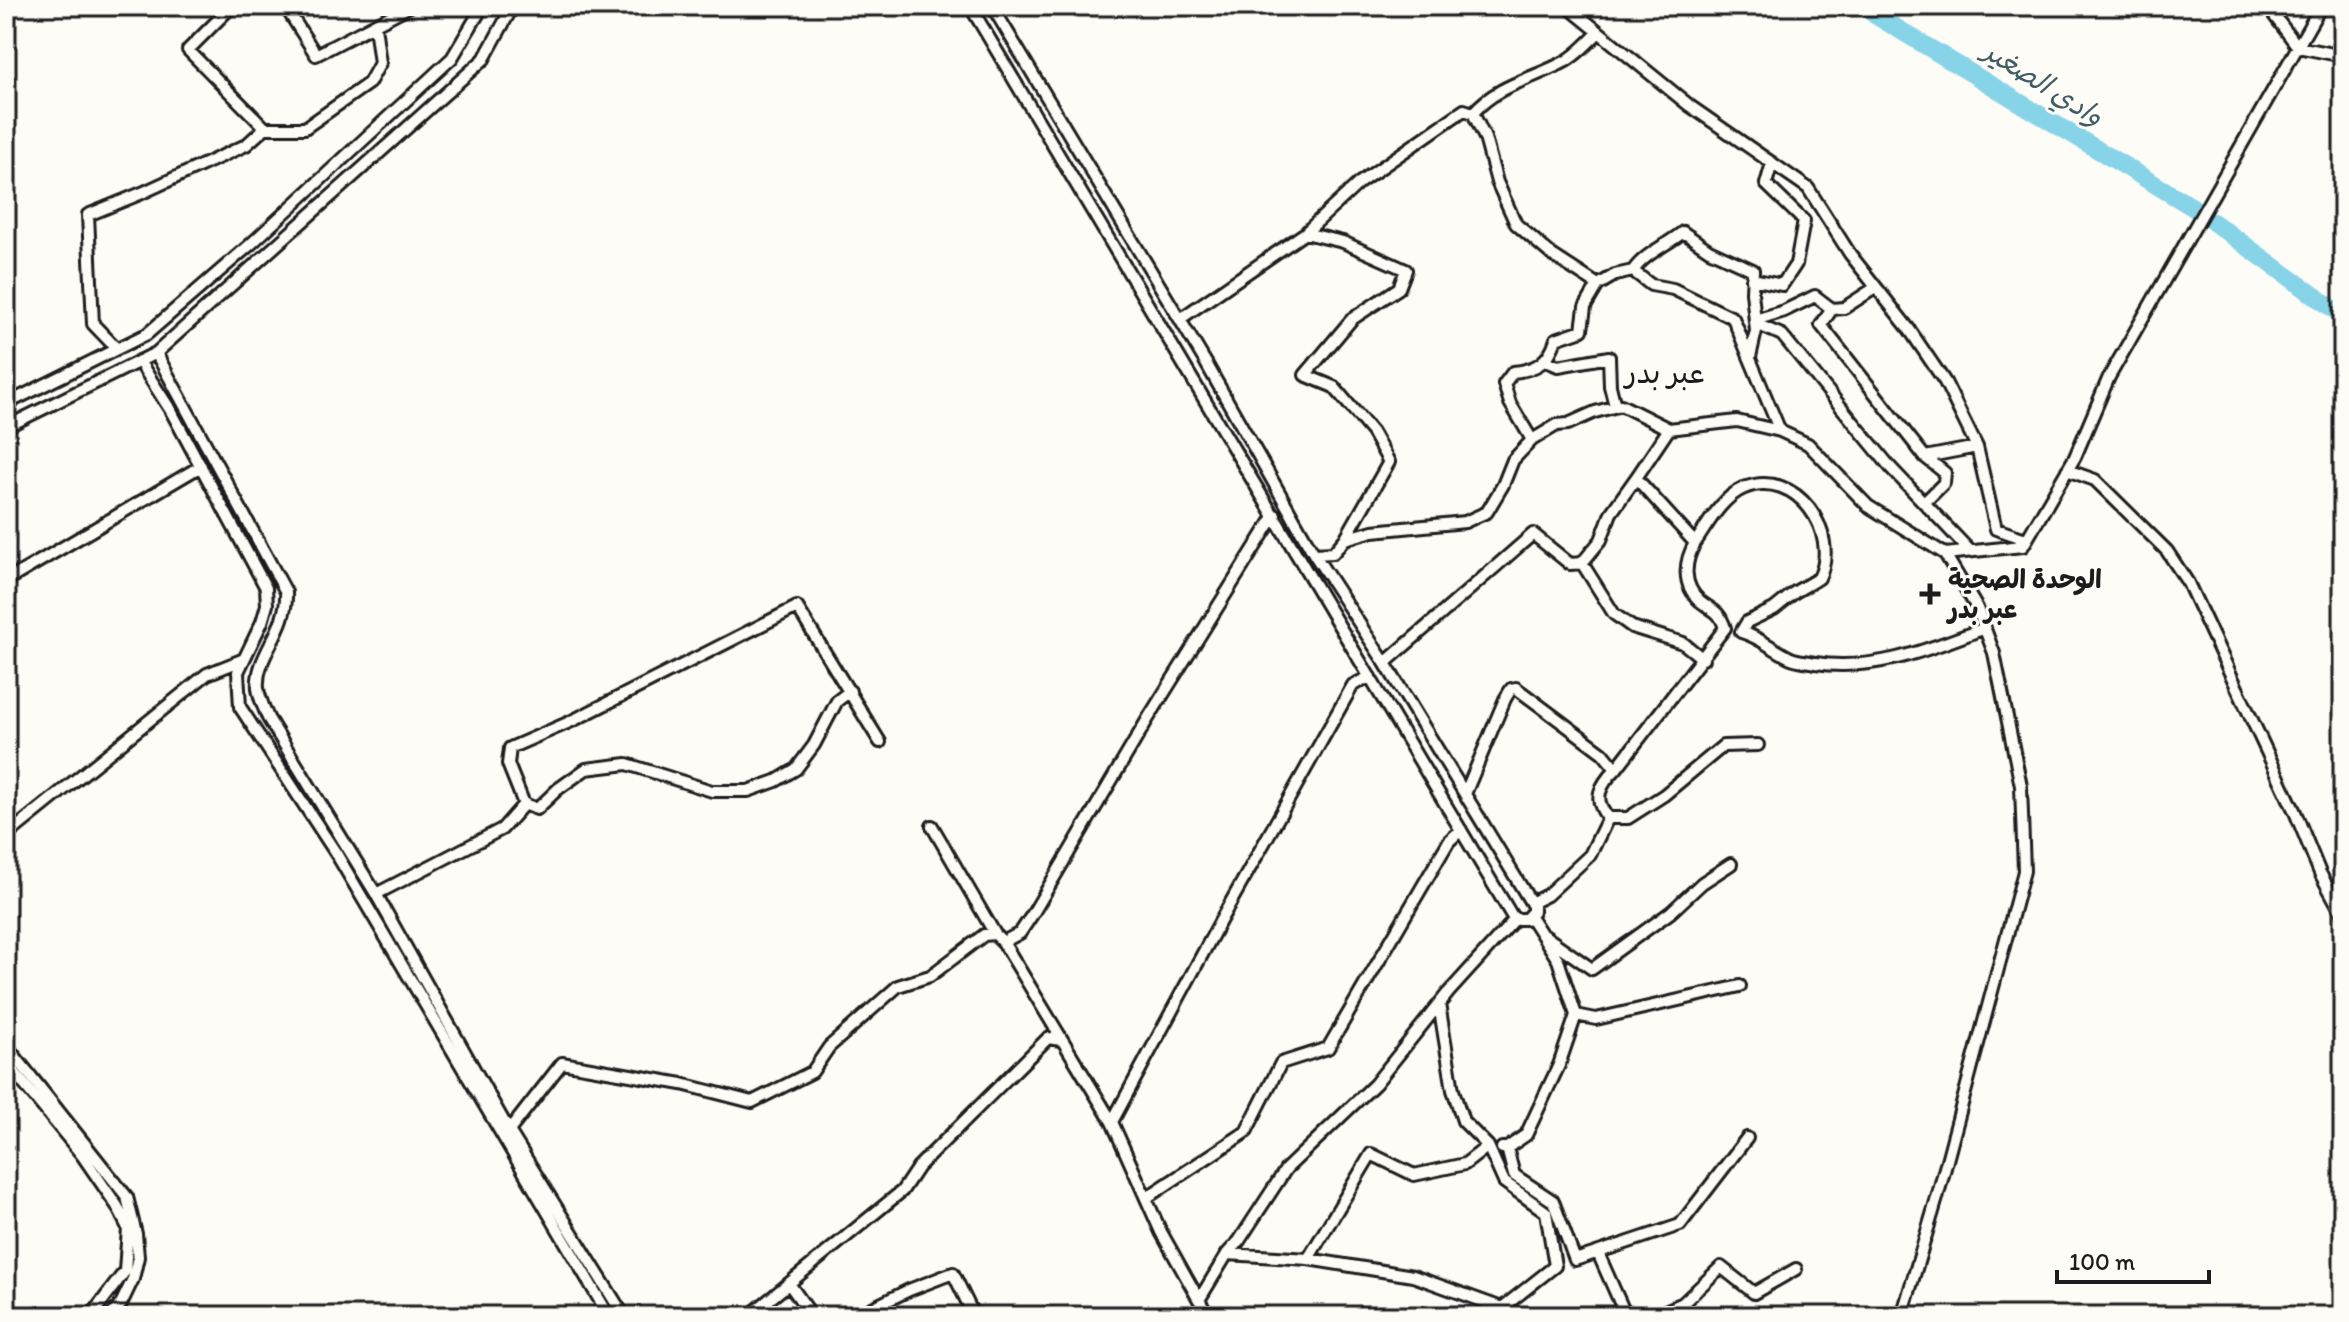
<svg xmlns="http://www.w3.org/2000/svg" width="2349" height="1322" font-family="Itim,'Playpen Sans Arabic',sans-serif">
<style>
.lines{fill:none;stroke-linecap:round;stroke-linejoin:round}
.river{stroke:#87d3e7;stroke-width:18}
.minor-casing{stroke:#1c1c1c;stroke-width:16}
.minor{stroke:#fdfcf7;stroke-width:10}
.poi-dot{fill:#1c1c1c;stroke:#fdfcf7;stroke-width:3}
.labels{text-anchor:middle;stroke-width:6;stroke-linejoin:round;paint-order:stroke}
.poi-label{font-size:26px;font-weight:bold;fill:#1c1c1c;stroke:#fdfcf7;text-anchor:start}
.water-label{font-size:28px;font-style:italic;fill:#415c63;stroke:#fdfcf7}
.quarter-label{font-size:30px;fill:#1c1c1c;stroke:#fdfcf7}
</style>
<rect width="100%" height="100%" fill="#fdfcf7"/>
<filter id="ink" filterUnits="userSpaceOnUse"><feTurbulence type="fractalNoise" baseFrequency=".0125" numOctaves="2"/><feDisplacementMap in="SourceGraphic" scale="16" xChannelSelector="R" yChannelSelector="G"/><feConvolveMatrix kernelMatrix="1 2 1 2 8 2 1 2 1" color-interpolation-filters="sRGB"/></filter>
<g filter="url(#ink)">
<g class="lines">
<!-- river -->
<path class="river" d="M1865,6L1875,15L2194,208
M2213,222L2343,316"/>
<defs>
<path id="minor" d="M232,6L188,50L265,128H305L369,83L380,63L375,26
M285,6L316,55L410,6
M970,6L1512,916L1515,919H1526L1533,911V906L1385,663L1314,554L1206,363L992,6
M1567,6L1690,106L1808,188L1850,254L1909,329L1945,382L1977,447L1996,529L2026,539
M2267,6L2298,47L2343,56
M1305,233L1359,183L1464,110L1473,113
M1633,271C1644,254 1667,245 1683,232L1709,250L1753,270L1752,292L1756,331L1750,357
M1752,279L1782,285L1796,264L1804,221L1766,184L1772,163
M1598,285L1615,275L1633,271L1651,285L1673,289L1733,318L1780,431
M1832,309L1844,308L1875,288
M1180,319L1305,233L1343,242L1406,270L1399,288L1352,319L1305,375L1334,387L1372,432L1389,462L1345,539L1333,553L1314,554
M1755,320L1784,311L1815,296L1832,309L1821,325L1925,457L1945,473L1944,483L1925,502
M1756,324L1782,335L1891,468L1970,551
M117,349L93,324L88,215L142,193L246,145L265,128
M156,353L286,592C288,631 255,655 258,688C259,698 264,708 268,718L376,894L509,1131L624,1316
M139,361L171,411L266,588L267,605L262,622L238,672L240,707L337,855L609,1316
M1546,361L1558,366L1609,357L1610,386L1615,406
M6,404L147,334L251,244L452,58L483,6
M6,427L156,353L484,59L513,6
M1669,429L1636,478L1695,543C1708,524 1722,497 1744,488C1796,467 1841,533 1819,578L1795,592L1774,609L1747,622L1741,632C1760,637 1773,650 1791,658C1798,661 1807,661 1815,663C1876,672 1929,649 1985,628
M1532,440L1510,403L1504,384L1513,372C1536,370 1549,362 1556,339L1582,330L1585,307L1598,285L1552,255L1516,224L1497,182L1485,138L1473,113C1498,84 1534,79 1566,61C1578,54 1589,42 1599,32
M1925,457L1977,447
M2067,470L2095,480L2167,551L2188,583L2295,812L2320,873L2343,915
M1345,539L1373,531L1465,522L1487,512L1503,485L1513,460L1532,440L1557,425L1568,424L1595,412L1621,405L1669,429L1737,421L1780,431L1808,444L1868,506L1945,554L1977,608L1994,653L2021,786L2024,871L1937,1198L1902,1316
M1945,554L2023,546L2075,457L2109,377L2321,6
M1582,563L1614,614L1632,627L1683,643L1703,659
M6,581L201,466
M1385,663L1533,534L1570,564L1582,563L1601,540L1611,513L1636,478
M1465,794L1505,699L1511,689L1516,688L1603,753L1616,769
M524,804L537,809L558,789L586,769L627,764L712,791H748L776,781L796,769L814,745L837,701L850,691
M1608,818H1628L1664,795L1723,746L1758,745
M932,826L995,934
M6,836L207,674L242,660
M376,894L502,829L524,804L508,764L510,748L572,721L797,607L880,742
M1531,903L1547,895L1590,855L1608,818C1592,799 1600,785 1616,769L1725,628C1719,610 1714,612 1700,601C1682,585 1684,562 1695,543
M1545,936L1592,969L1671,912L1702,883L1731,864
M1003,942L1020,933L1032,915L1149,717L1275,515
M1576,1015L1596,1019L1740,986
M6,1045L127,1197L136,1234L138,1257L133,1279L121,1304L111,1316
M6,1062L82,1155L117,1206L128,1228L125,1271L91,1316
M1112,1122L1223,916L1353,685L1370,677
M509,1131L562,1063L682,1084L752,1102L812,1072L829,1047L898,986L930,976L984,935L995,934L1003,942L1112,1122L1161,1232L1208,1316
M1502,1148H1507L1526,1135L1559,1065L1576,1015L1558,960L1530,916
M1507,1148L1514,1175L1553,1201L1575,1260L1680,1225L1747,1138
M1146,1198L1246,1132L1281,1063L1328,1048L1449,841L1461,830
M1598,1253L1626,1316
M1227,1254L1308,1259L1371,1154L1414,1175L1465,1164L1488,1146L1463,1121L1453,1090L1439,1004
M1308,1259L1413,1276L1502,1308L1555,1266L1546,1212L1504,1182L1488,1146
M790,1285L812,1316
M1199,1300L1227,1254L1239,1241L1286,1169L1375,1084L1448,993L1515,919
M749,1316L902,1191L918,1167L1048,1038L1061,1040
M856,1316L909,1290L953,1273L974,1316
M1654,1316L1683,1303L1721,1267L1754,1293L1796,1269"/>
</defs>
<!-- minor casing -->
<use href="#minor" class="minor-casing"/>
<!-- minor -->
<use href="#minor" class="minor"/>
</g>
</g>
<!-- markers -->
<path class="poi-dot" d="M1926 582h8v8h8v8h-8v8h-8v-8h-8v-8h8z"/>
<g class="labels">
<!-- poi labels -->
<g class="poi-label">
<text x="1948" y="588">الوحدة الصحية<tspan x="1948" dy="30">عبر بدر</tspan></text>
</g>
<!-- water labels -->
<g class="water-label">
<text transform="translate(2044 83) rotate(32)" y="10">وادي الصغير</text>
</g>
<!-- quarter labels -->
<g class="quarter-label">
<text x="1665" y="383">عبر بدر</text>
</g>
</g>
<!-- margin -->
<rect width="2349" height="1322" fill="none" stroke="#fdfcf7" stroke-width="32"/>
<rect x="16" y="16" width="2317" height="1290" fill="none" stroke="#1c1c1c" stroke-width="3" filter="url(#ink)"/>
<!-- scale -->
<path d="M2057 1270v12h152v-12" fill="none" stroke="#1c1c1c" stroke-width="4"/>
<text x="2069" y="1270" font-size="24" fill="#1c1c1c" stroke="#fdfcf7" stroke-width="6" paint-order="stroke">100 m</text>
</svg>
